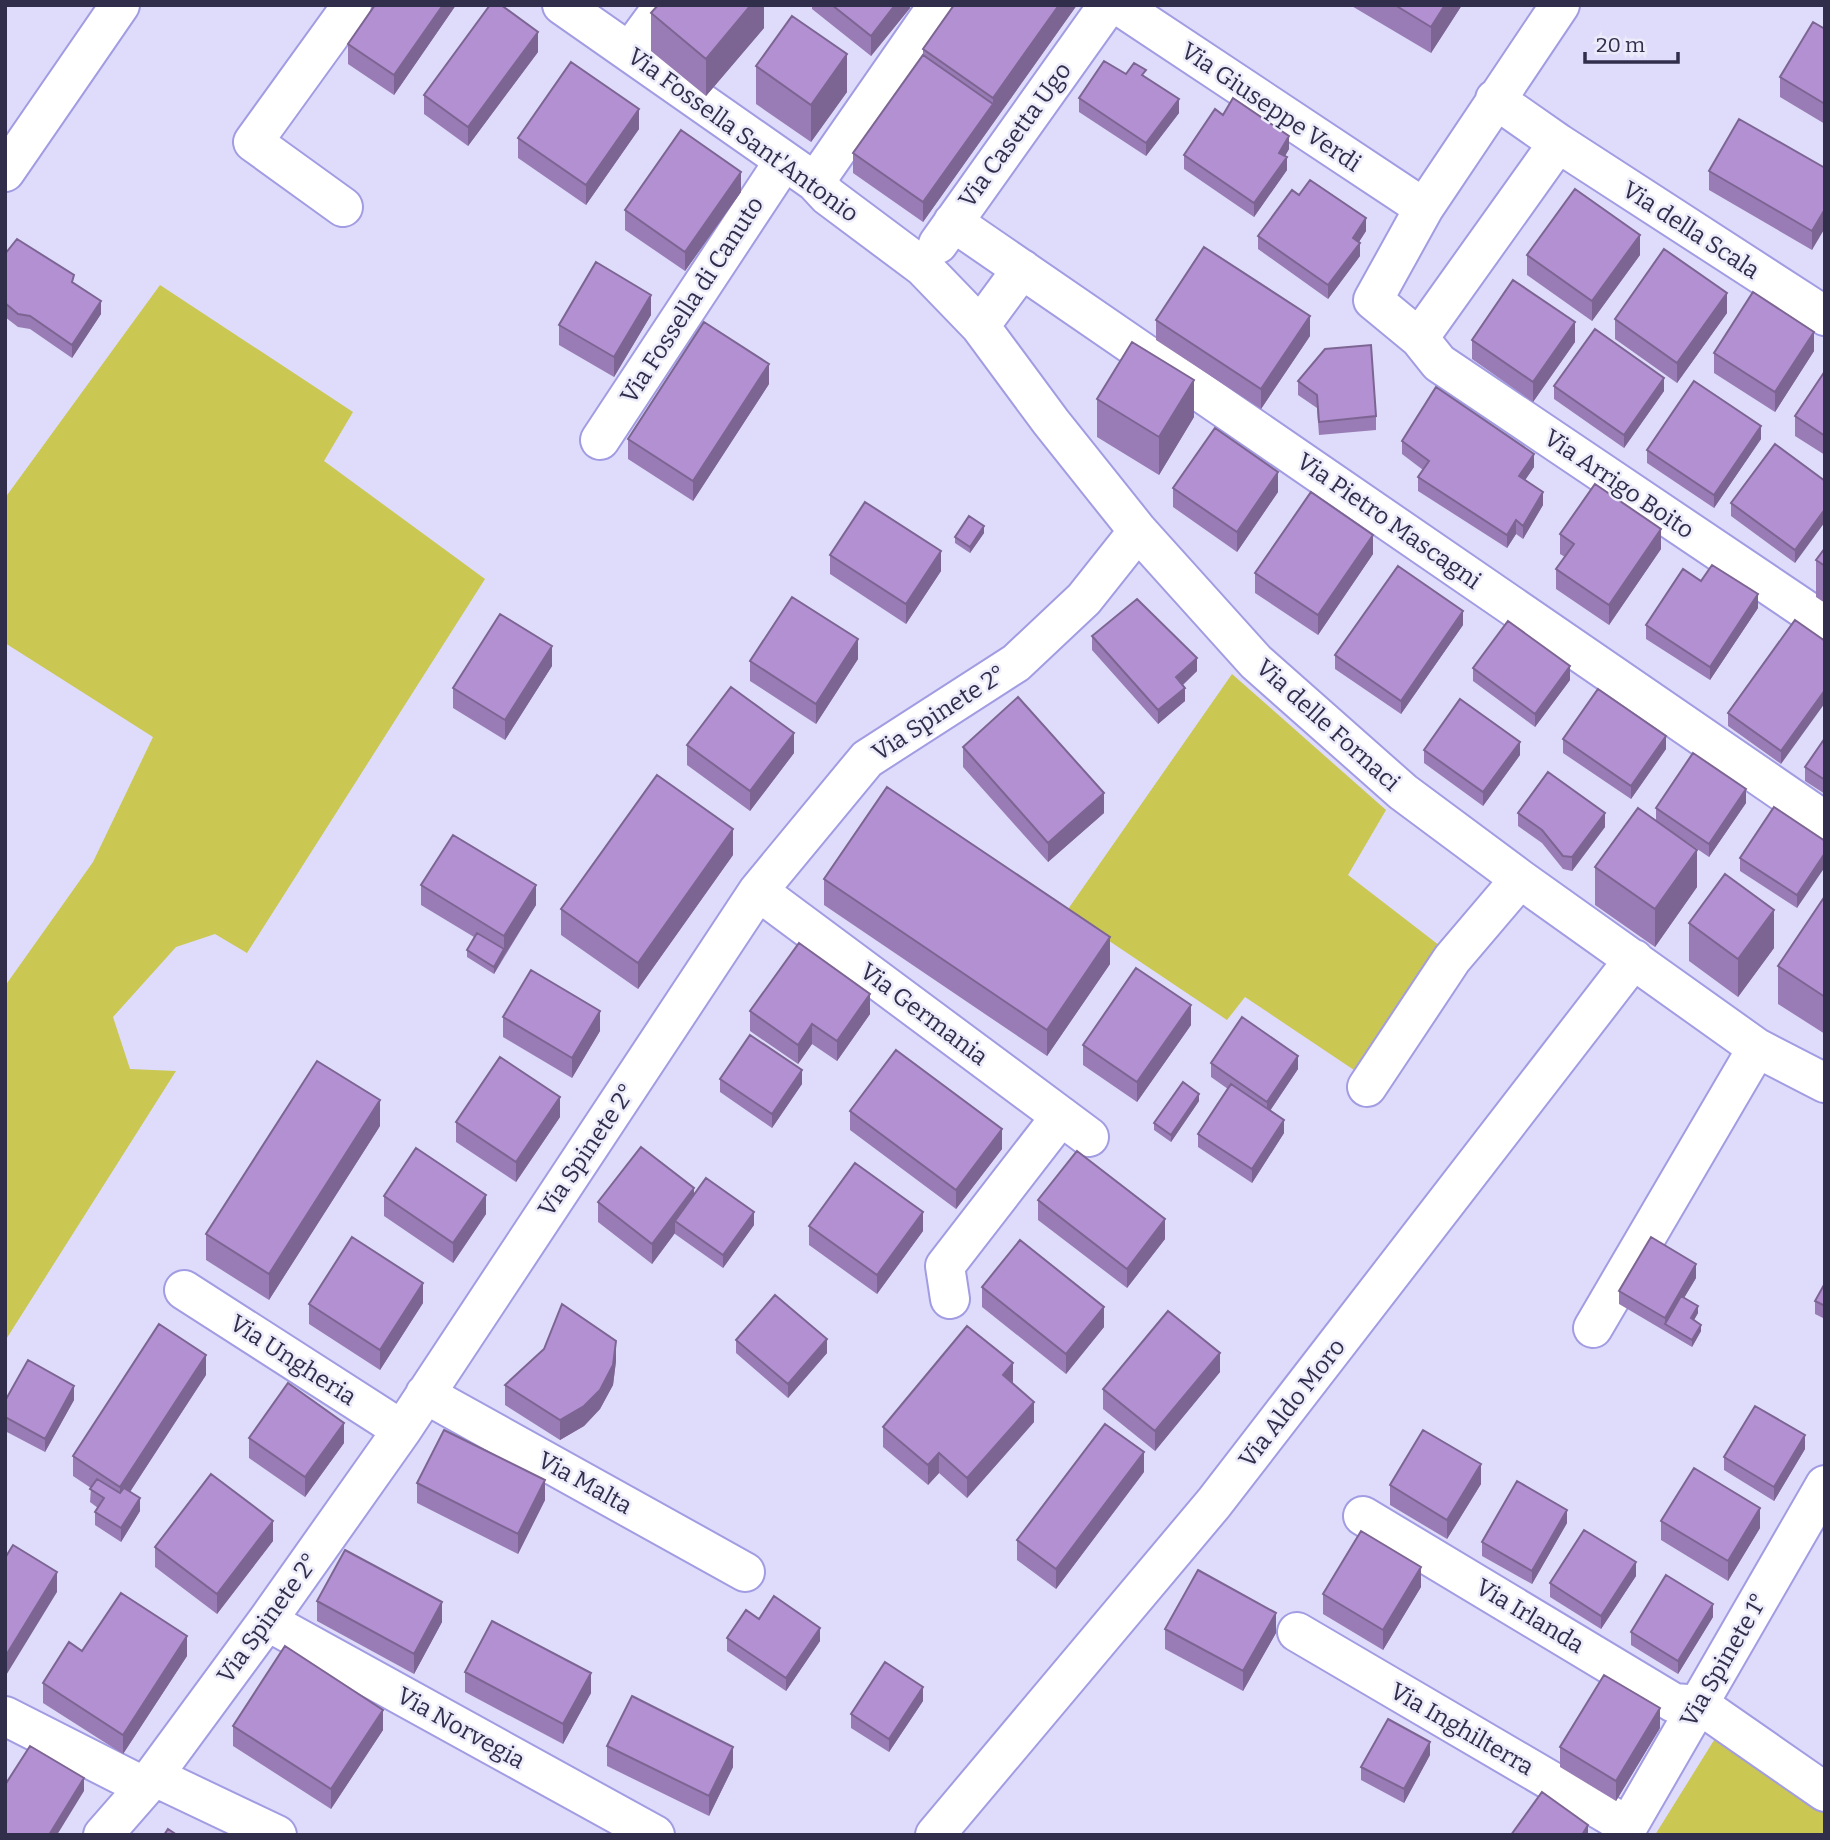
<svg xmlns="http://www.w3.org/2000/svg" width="1830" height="1840" font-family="Bitter,serif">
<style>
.green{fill:#cac753}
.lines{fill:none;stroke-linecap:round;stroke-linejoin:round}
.minor-casing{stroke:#a29ce3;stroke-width:42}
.minor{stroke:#fff;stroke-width:38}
.wall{fill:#997cb5}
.shaded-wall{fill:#7d6593}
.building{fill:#b290d2;stroke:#7d6593;stroke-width:2}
.labels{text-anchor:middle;stroke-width:5;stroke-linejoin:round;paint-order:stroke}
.street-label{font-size:24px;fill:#312e4b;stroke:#ecebfa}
</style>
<rect width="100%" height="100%" fill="#dedcfa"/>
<!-- green -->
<path class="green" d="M160,285L353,412L324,461L485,579L247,953L215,934L176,947L113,1017L130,1069L176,1071L5,1341V986L93,862L153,737L5,643V498Z
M1232,674L1386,810L1348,875L1444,949L1354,1070L1245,997L1227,1020L1066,912Z
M1716,1737L1825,1811V1835H1655Z"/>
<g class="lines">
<defs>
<path id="minor" d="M562,5L815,182L828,196L923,267L980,326L1051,422L1138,531L1256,662L1403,792L1520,879L1757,1048L1825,1083
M1118,5L1424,208
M630,51L664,5
M1495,99L1558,143L1419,338L1373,300L1424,208L1560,5
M1558,143L1825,316
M5,172L120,5
M815,182L938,5
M343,207L253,142L352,5
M953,222L1825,821
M938,244L1108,5
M980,326L1022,269
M1419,338L1439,363L1825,623
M600,440L784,161
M758,891L1089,1137
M1367,1087L1452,959L1520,879
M184,1290L402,1430
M950,1299L945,1266L1061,1116
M1593,1328L1757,1048
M425,1394L745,1572
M1363,1516L1674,1703L1700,1705L1825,1792
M267,1621L655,1835
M1297,1632L1628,1826
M5,1716L145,1787
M153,1776L277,1835
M103,1835L145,1787L267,1621L402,1430L758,891L867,759L1016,663L1084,599L1138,531
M935,1835L1214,1503L1634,959
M1623,1835L1825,1485"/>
</defs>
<!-- minor casing -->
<use href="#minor" class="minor-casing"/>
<!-- minor -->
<use href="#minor" class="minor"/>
</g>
<!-- wall -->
<path class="wall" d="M375,5H456L394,95L348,64V44Z
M764,5V28L706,96L651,51V13Z
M812,5H910V8L871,56L812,9Z
M954,5H1077L923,222L853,173V153L923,55V49Z
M1350,5H1462L1431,53Z
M1825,29V124L1780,97V77Z
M538,52L468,146L424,114V95Z
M756,66L847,92L811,142L756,104Z
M1126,74L1146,78L1179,113L1146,156L1079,112V98Z
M1223,115L1289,149L1285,156L1287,170L1254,217L1184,169V155Z
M639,129L586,205L518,158V138Z
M1825,168L1812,250L1709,190V171Z
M741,192L685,271L625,230V210Z
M1299,195L1366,231L1359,242L1360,256L1328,299L1258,249V236Z
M5,254L74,283L101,314L72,358L30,329L18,327L5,317Z
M1527,255H1640L1592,321L1527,275Z
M1727,313L1677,383L1615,339V319Z
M651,315L614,377L559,345V325Z
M1156,320L1310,336L1261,409L1156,340Z
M1472,340L1575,342L1533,402L1472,359Z
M1814,351L1775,412L1714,373V353Z
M1825,371V455L1795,436V416Z
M1298,381L1376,416V430L1319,435L1317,408L1298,395Z
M769,384L693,501L628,459V439Z
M1554,386L1664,391L1624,448L1554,399Z
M1097,399L1194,417L1159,475L1097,437Z
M1761,439L1714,508L1647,463V450Z
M1402,441L1534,467L1525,480L1543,505L1523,539L1516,534L1507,548L1418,491V477L1423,470L1402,454Z
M1825,481L1795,563L1731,516V503Z
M1173,488L1278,492L1237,552L1173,507Z
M984,533L970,553L955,543V537Z
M1560,534L1661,549L1609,625L1556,589V569L1565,557L1560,554Z
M1825,548V603L1816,597V560Z
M1373,554L1318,635L1255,593V573Z
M830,555L941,571L906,624L830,574Z
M1701,581L1758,608L1710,680L1646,639V625Z
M1795,620L1781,764L1728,726V713Z
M1463,625L1401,714L1335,669V655Z
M1092,636L1197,671L1183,685L1185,701L1158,724L1092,650Z
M858,659L816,724L750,681V661Z
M552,666L505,740L453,708V688Z
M1473,668L1570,680L1535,727L1473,681Z
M1825,738V794L1805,781V767Z
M1563,739L1666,749L1631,799L1563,753Z
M687,745L794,753L750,811L687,765Z
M963,747L1104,813L1048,862L963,767Z
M1424,750L1520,755L1483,806L1424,763Z
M1746,803L1709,857L1656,821V808Z
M1518,813L1605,827L1572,871L1563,869L1542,843L1518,826Z
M1825,841L1797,908L1740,871V858Z
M733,855L638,989L561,935V909Z
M1595,867L1697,887L1655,947L1595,905Z
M824,879L1110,964L1047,1056L824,905Z
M421,885L536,905L494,974L467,957V950L474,937L421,905Z
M1825,896V1034L1778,1004V966Z
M1689,923L1774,948L1738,997L1689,961Z
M750,1011L870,1014L837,1061L812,1044L798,1064L750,1031Z
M503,1017L600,1031L572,1078L503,1037Z
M1191,1025L1137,1102L1083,1065V1045Z
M1211,1063L1298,1069L1270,1111L1284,1133L1252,1183L1198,1147V1134L1228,1089L1211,1077Z
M720,1079L802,1084L772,1128L720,1092Z
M1199,1101L1171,1142L1154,1130V1123Z
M850,1111L1002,1149L956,1209L850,1130Z
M560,1117L516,1182L456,1142V1122Z
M380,1126L269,1300L206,1260V1234Z
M694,1195L754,1225L723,1268L675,1234V1233L652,1264L598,1222V1202Z
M384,1196L486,1214L453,1263L384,1216Z
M1038,1200L1165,1239L1127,1288L1038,1220Z
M809,1226L923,1231L877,1294L809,1245Z
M1696,1278L1684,1298L1698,1313L1694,1320L1701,1331L1692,1347L1619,1304V1291Z
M1825,1283V1319L1815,1314V1301Z
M982,1287L1104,1327L1066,1374L982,1307Z
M423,1303L380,1370L309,1324V1304Z
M736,1340L827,1353L788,1398L736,1353Z
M616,1361L613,1385L600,1409L584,1426L560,1440L505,1405V1385Z
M1220,1372L1155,1451L1103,1409V1389Z
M206,1375L130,1492L140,1511L121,1542L95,1525V1512L98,1508L90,1502L91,1488L73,1476V1456Z
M1013,1383L1034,1422L967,1498L939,1473L928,1485L883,1447V1427Z
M74,1400L45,1452L5,1431V1401Z
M249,1438L344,1443L305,1497L249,1458Z
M1805,1449L1774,1501L1724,1470V1457Z
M1144,1472L1056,1589L1017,1560V1540Z
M417,1483L545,1500L518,1554L417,1503Z
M1481,1484L1447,1539L1390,1505V1485Z
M1661,1521L1760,1528L1728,1581L1661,1540Z
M1567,1523L1532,1584L1482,1556V1542Z
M273,1541L217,1614L155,1567V1547Z
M1636,1576L1601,1629L1550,1597V1583Z
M1421,1587L1383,1650L1323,1614V1594Z
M317,1601L442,1622L414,1674L317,1621Z
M1713,1617L1678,1674L1631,1645V1632Z
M759,1619L820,1641L786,1691L727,1651V1638Z
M1165,1629L1276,1633L1243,1691L1165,1649Z
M187,1656L123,1754L43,1703V1683Z
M465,1672L591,1693L563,1744L465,1692Z
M923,1701L889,1752L851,1728V1714Z
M233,1726L383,1730L331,1809L233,1746Z
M1660,1728L1616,1801L1560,1767V1747Z
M607,1746L733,1767L709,1816L607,1766Z
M1430,1755L1404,1803L1361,1780V1767Z"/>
<!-- shaded-wall -->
<path class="shaded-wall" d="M443,5H456L394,95V75Z
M751,5H764V28L706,96V59Z
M895,5H910V8L871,56V36Z
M1059,5H1077L923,222V202L993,104V98Z
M1445,5H1462L1431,53V27Z
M538,32V52L468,146V127Z
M847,54V92L811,142V105Z
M1179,99V113L1146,156V143Z
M639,109V129L586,205V185Z
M1289,136V149L1279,166V153Z
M1287,157V170L1254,217V203Z
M741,172V192L685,271V252Z
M1825,209V228L1812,250V231Z
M1366,218V231L1353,251V238Z
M1640,235V255L1592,321V301Z
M1360,243V256L1328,299V285Z
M1727,293V313L1677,383V363Z
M651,295V315L614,377V357Z
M101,301V314L72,358V345Z
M1310,316V336L1261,409V389Z
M1575,322V342L1533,402V382Z
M1814,332V351L1775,412V392Z
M769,364V384L693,501V481Z
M1664,378V391L1624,448V435Z
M1194,380V417L1159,475V437Z
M1761,426V439L1714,508V495Z
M1534,454V467L1519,489V476Z
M1278,472V492L1237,552V532Z
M1543,492V505L1523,539V526Z
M1825,509V522L1795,563V550Z
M1516,520V534L1507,548V535Z
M984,526V533L970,553V547Z
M1661,529V549L1609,625V605Z
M1373,535V554L1318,635V615Z
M941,551V571L906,624V604Z
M1758,594V608L1710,680V667Z
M1463,611V625L1401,714V701Z
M858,639V659L816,724V704Z
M552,646V666L505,740V720Z
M1197,658V671L1176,691V677Z
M1570,666V680L1535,727V714Z
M1185,688V701L1158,724V710Z
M1825,690V703L1781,764V751Z
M794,733V753L750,811V791Z
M1666,736V749L1631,799V786Z
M1520,742V755L1483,806V792Z
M1746,789V803L1709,857V844Z
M1104,793V813L1048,862V843Z
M1605,813V827L1572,871V857Z
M733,829V855L638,989V963Z
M1697,850V887L1655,947V909Z
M1825,853V867L1797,908V895Z
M536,885V905L504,956V936Z
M1774,910V948L1738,997V959Z
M1110,937V964L1047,1056V1030Z
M504,949V956L494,974V967Z
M870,994V1014L837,1061V1041Z
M1191,1005V1025L1137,1102V1082Z
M600,1011V1031L572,1078V1058Z
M812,1024V1044L798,1064V1045Z
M1298,1056V1069L1267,1115V1102Z
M802,1070V1084L772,1128V1114Z
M1199,1094V1101L1171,1142V1135Z
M560,1097V1117L516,1182V1162Z
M380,1100V1126L269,1300V1274Z
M1284,1120V1133L1252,1183V1169Z
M1002,1129V1149L956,1209V1190Z
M694,1188V1208L675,1221V1233L652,1264V1244Z
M486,1195V1214L453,1263V1243Z
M754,1212V1225L723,1268V1255Z
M923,1212V1231L877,1294V1275Z
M1165,1219V1239L1127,1288V1269Z
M1696,1264V1278L1667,1326L1665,1324V1318Z
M423,1283V1303L380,1370V1350Z
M1698,1306V1313L1691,1325V1318Z
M1104,1307V1327L1066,1374V1354Z
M1701,1325V1331L1692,1347V1340Z
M827,1339V1353L788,1398V1384Z
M616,1341V1361L613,1385L600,1409L584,1426L560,1440V1420Z
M1220,1353V1372L1155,1451V1431Z
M206,1355V1375L120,1507V1487Z
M1013,1363V1383L1003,1375Z
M74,1386V1400L45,1452V1439Z
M1034,1402V1422L967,1498V1478Z
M344,1423V1443L305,1497V1477Z
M1805,1435V1449L1774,1501V1487Z
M1144,1452V1472L1056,1589V1569Z
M939,1453V1473L928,1485V1465Z
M1481,1464V1484L1447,1539V1520Z
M545,1480V1500L518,1554V1534Z
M140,1498V1511L121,1542V1528Z
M1760,1508V1528L1728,1581V1561Z
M1567,1510V1523L1532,1584V1571Z
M273,1521V1541L217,1614V1594Z
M1636,1562V1576L1601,1629V1616Z
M1421,1567V1587L1383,1650V1630Z
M57,1572V1592L5,1677V1657Z
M442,1602V1622L414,1674V1654Z
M1713,1604V1617L1678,1674V1661Z
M1276,1613V1633L1243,1691V1671Z
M820,1628V1641L786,1691V1678Z
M187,1636V1656L123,1754V1735Z
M591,1673V1693L563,1744V1724Z
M923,1687V1701L889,1752V1739Z
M1660,1708V1728L1616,1801V1781Z
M383,1710V1730L331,1809V1789Z
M1430,1742V1755L1404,1803V1789Z
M733,1747V1767L709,1816V1796Z
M84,1778V1791L57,1835H49Z
M1588,1825V1835H1582Z"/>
<!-- building -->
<path class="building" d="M375,5H443L394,75L348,44Z
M490,5H501L538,32L468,127L424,95Z
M658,5H751L706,59L651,13Z
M832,5H895L871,36Z
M954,5H1059L993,98L923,49Z
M1395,5H1445L1431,27Z
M792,16L847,54L811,105L756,66Z
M1813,22L1825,29V104L1780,77Z
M923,55L993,104L923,202L853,153Z
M1104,61L1126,74L1134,63L1146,70L1142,75L1179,99L1146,143L1079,98Z
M571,62L639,109L586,185L518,138Z
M1233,98L1289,136L1279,153L1287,157L1254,203L1184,155L1215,109L1223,115Z
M1739,119L1825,168V209L1812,231L1709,171Z
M681,130L741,172L685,252L625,210Z
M1310,180L1366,218L1353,238L1360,243L1328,285L1258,236L1292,190L1299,195Z
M1575,189L1640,235L1592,301L1527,255Z
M17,239L74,275L72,282L101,301L72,345L30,316L18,314L5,303V254Z
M1204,247L1310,316L1261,389L1156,320Z
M1664,249L1727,293L1677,363L1615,319Z
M596,262L651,295L614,357L559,325Z
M1513,280L1575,322L1533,382L1472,340Z
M1753,292L1814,332L1775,392L1714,353Z
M704,322L769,364L693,481L628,439Z
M1595,329L1664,378L1624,435L1554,386Z
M1132,342L1194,380L1159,437L1097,399Z
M1371,345L1376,416L1319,422L1317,395L1298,381L1325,349Z
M1825,371V436L1795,416Z
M1694,381L1761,426L1714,495L1647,450Z
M1436,387L1534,454L1519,476L1543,492L1523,526L1516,520L1507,535L1418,477L1429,461L1402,441Z
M1215,428L1278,472L1237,532L1173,488Z
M1775,444L1825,481V509L1795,550L1731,503Z
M1595,484L1661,529L1609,605L1556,569L1574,544L1560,534Z
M1311,492L1373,535L1318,615L1255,573Z
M865,502L941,551L906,604L830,555Z
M969,516L984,526L970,547L955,537Z
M1825,548V566L1816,560Z
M1712,565L1758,594L1710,667L1646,625L1683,569L1701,581Z
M1398,566L1463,611L1401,701L1335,655Z
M792,597L858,639L816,704L750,661Z
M1137,599L1197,658L1176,677L1185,688L1158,710L1092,636Z
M500,614L552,646L505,720L453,688Z
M1795,620L1825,641V690L1781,751L1728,713Z
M1508,621L1570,666L1535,714L1473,668Z
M731,687L794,733L750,791L687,745Z
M1598,689L1666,736L1631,786L1563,739Z
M1018,697L1104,793L1048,843L963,747Z
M1460,699L1520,742L1483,792L1424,750Z
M1825,738V780L1805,767Z
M1693,753L1746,789L1709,844L1656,808Z
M1548,772L1605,813L1572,857L1563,856L1542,830L1518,813Z
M657,775L733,829L638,963L561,909Z
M887,787L1110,937L1047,1030L824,879Z
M1774,807L1825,841V853L1797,895L1740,858Z
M1638,808L1697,850L1655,909L1595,867Z
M453,835L536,885L504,936L421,885Z
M1725,874L1774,910L1738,959L1689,923Z
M1825,896V997L1778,966Z
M477,933L504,949L494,967L467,950Z
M799,943L870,994L837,1041L812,1024L798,1045L750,1011Z
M1136,968L1191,1005L1137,1082L1083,1045Z
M531,970L600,1011L572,1058L503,1017Z
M1242,1017L1298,1056L1267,1102L1211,1063Z
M750,1035L802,1070L772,1114L720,1079Z
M896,1050L1002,1129L956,1190L850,1111Z
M500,1057L560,1097L516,1162L456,1122Z
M317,1061L380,1100L269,1274L206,1234Z
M1183,1082L1199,1094L1171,1135L1154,1123Z
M1231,1084L1284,1120L1252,1169L1198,1134Z
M641,1147L694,1188L652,1244L598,1202Z
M416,1148L486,1195L453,1243L384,1196Z
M1077,1151L1165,1219L1127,1269L1038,1200Z
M855,1163L923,1212L877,1275L809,1226Z
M706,1178L754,1212L723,1255L675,1221Z
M352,1237L423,1283L380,1350L309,1304Z
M1651,1237L1696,1264L1665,1318L1619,1291Z
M1020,1240L1104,1307L1066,1354L982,1287Z
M1825,1283V1306L1815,1301Z
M775,1295L827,1339L788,1384L736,1340Z
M1681,1296L1698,1306L1691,1318L1701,1325L1692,1340L1665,1324Z
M562,1304L616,1341L613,1365L600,1390L584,1406L560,1420L505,1385L544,1349Z
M1168,1311L1220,1353L1155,1431L1103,1389Z
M159,1324L206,1355L120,1487L73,1456Z
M967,1326L1013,1363L1003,1375L1034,1402L967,1478L939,1453L928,1465L883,1427Z
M28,1360L74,1386L45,1439L5,1417V1401Z
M288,1383L344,1423L305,1477L249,1438Z
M1755,1406L1805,1435L1774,1487L1724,1457Z
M1105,1424L1144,1452L1056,1569L1017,1540Z
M444,1430L545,1480L518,1534L417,1483Z
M1423,1430L1481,1464L1447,1520L1390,1485Z
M1694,1468L1760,1508L1728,1561L1661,1521Z
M211,1474L273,1521L217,1594L155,1547Z
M97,1479L120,1493L124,1488L140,1498L121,1528L95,1512L104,1498L90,1489Z
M1517,1481L1567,1510L1532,1571L1482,1542Z
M1584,1530L1636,1562L1601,1616L1550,1583Z
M1361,1531L1421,1567L1383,1630L1323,1594Z
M13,1545L57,1572L5,1657V1558Z
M345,1550L442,1602L414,1654L317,1601Z
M1198,1570L1276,1613L1243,1671L1165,1629Z
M1666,1575L1713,1604L1678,1661L1631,1632Z
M121,1593L187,1636L123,1735L43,1683L69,1642L82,1651Z
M774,1596L820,1628L786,1678L727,1638L746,1610L759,1619Z
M492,1621L591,1673L563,1724L465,1672Z
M285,1646L383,1710L331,1789L233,1726Z
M885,1662L923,1687L889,1739L851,1714Z
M1604,1675L1660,1708L1616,1781L1560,1747Z
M632,1696L733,1747L709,1796L607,1746Z
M1388,1719L1430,1742L1404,1789L1361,1767Z
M30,1746L84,1778L49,1835H5V1785Z
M1542,1792L1588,1825L1582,1835H1511Z
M168,1829L177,1835H164Z"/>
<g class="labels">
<!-- street labels -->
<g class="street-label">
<text transform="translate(1271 107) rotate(34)" y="8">Via Giuseppe Verdi</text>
<text transform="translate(743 135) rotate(36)" y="8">Via Fossella Sant'Antonio</text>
<text transform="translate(1015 135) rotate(-54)" y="8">Via Casetta Ugo</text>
<text transform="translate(1691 230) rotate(33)" y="8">Via della Scala</text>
<text transform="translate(692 300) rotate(-57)" y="8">Via Fossella di Canuto</text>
<text transform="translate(1619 484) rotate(34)" y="8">Via Arrigo Boito</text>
<text transform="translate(1389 521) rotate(35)" y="8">Via Pietro Mascagni</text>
<text transform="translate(939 713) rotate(-33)" y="8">Via Spinete 2°</text>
<text transform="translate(1328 725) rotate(42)" y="8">Via delle Fornaci</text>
<text transform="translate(924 1014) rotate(37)" y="8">Via Germania</text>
<text transform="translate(587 1150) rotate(-56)" y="8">Via Spinete 2°</text>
<text transform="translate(293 1360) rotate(33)" y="8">Via Ungheria</text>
<text transform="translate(1292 1403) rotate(-52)" y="8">Via Aldo Moro</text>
<text transform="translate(585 1483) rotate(29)" y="8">Via Malta</text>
<text transform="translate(1530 1616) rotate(31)" y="8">Via Irlanda</text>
<text transform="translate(268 1618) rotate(-54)" y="8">Via Spinete 2°</text>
<text transform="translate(1724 1660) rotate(-60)" y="8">Via Spinete 1°</text>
<text transform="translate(461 1728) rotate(29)" y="8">Via Norvegia</text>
<text transform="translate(1462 1729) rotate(30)" y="8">Via Inghilterra</text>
</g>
</g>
<!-- border -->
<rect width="1830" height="1840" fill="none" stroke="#312e4b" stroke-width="14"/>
<!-- scale -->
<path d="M1585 52v10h93v-10" fill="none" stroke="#312e4b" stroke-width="3.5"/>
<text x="1596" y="52" font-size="21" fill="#312e4b" stroke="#ecebfa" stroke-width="5" paint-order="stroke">20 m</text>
</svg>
